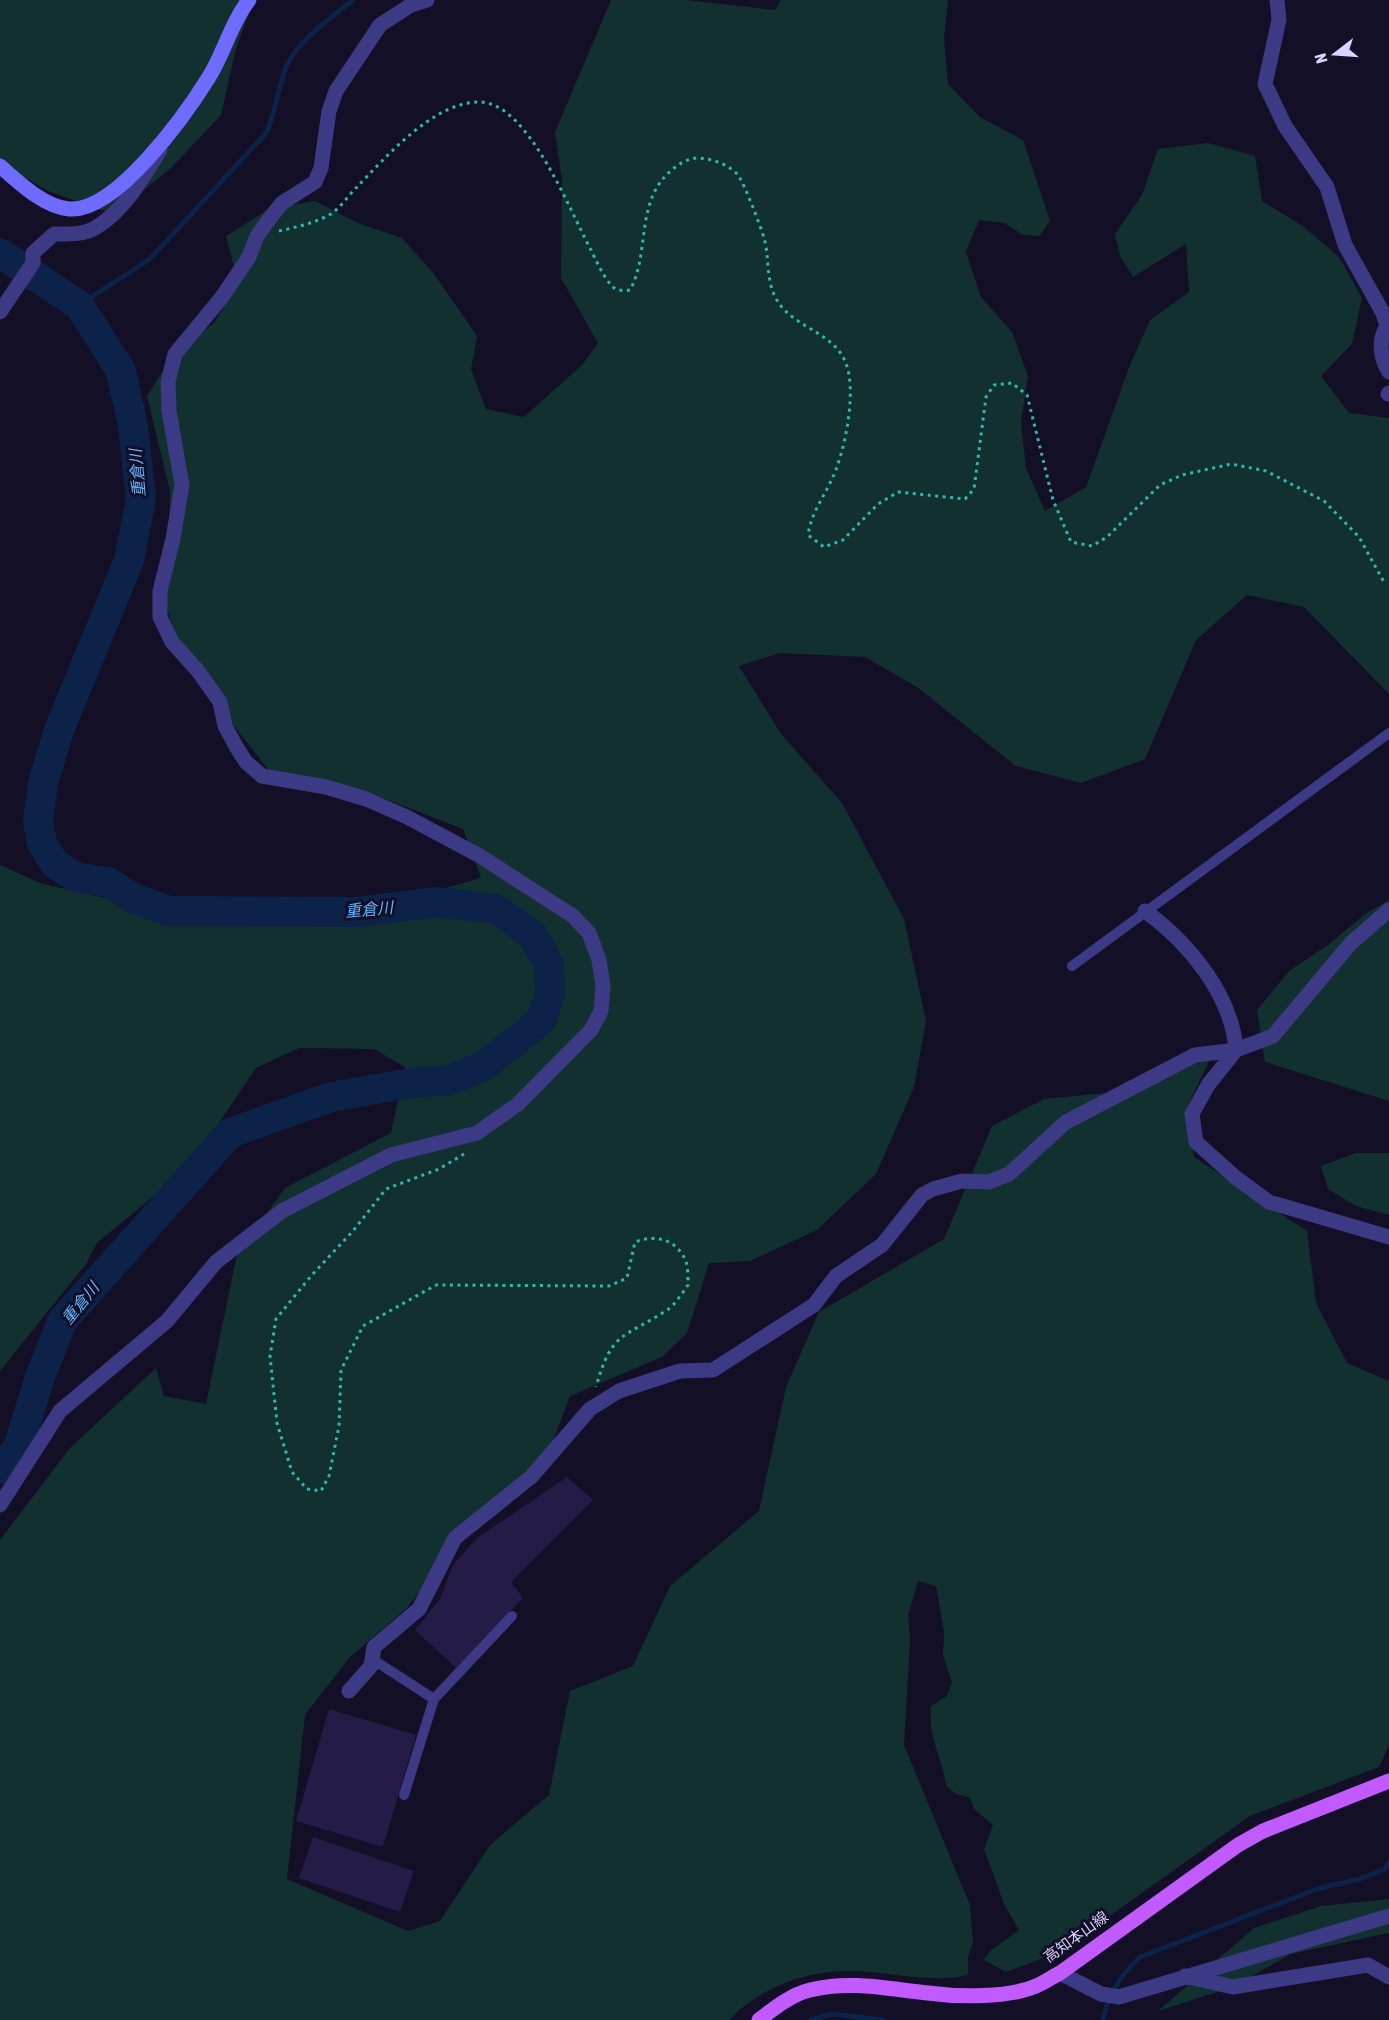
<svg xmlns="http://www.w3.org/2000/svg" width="1389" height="2020" font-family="'Asap Condensed','Noto Sans JP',sans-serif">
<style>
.green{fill:#12302f}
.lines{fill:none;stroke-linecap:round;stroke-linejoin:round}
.stream{stroke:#0c2248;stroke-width:5}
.river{stroke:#0c2248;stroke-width:30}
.building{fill:#241b47}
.path{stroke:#2fb8b0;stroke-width:3;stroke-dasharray:3 4.5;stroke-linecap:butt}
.lane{stroke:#3d3a85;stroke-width:10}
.street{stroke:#3d3a85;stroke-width:15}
.secondary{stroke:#6f6bff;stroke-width:15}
.primary{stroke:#c25bff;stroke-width:15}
.labels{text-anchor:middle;stroke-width:6;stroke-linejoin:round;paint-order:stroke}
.street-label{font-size:15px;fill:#d9d4ff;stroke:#130f26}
.water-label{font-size:16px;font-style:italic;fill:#62b6ff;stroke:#130f26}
</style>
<rect width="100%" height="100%" fill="#130f26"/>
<!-- green -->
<path class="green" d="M0,0H254L236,48L221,115L171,168L114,214L48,191L0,163Z
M611,0H686L775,10L781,0H948L944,38L948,84L980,117L1023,140L1050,221L1039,236L1023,235L1004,223L979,220L966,252L981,297L1012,332L1028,376L1021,422L1026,468L1045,511L1086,487L1130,365L1150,320L1189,292L1186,244L1133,277L1120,256L1115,234L1142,195L1158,149L1208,143L1255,156L1262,201L1303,226L1339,257L1362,298L1352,344L1321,376L1349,413L1389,418V694L1304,607L1247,595L1196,640L1145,759L1081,783L1016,766L917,687L865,657L780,653L739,666L781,734L842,803L904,919L926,1021L914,1087L876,1174L817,1230L750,1261L709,1263L687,1333L662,1357L570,1396L540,1475L466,1529L407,1608L349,1658L305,1715L287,1879L408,1931L440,1921L490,1845L549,1795L570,1691L633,1666L670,1586L759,1511L786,1387L819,1312L944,1239L992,1126L1044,1099L1127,1091L1211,1057L1188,1105L1194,1157L1307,1231L1316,1303L1347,1363L1389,1381V1745L1379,1767L1250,1816L1059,1952L1006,1972L984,1960L990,1951L1019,1930L1004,1904L984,1849L993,1825L974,1809L970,1798L956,1794L946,1786C942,1754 928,1741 931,1706L947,1696L952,1683L943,1655L944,1632L936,1586L918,1581L908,1615L910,1640L904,1745L970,1905L973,1943L968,1957V1975C929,1984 889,1971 849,1971C805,1971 759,1988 729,2020H0V1540L70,1448L156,1368L164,1396L206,1404L237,1254L285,1188L391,1133L405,1067L374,1049L299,1048L256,1068L190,1166L97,1243L86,1264L0,1371V865L43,884L173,913L233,919L282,915L368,898L428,893L481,878L463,829L375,795L282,787L227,717L175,635L161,589L169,541L170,491L147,396L176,350L214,323L238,282L226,236L269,209L315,201L358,223L402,238L434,274L477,336L471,369L486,409L524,417L582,365L598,343L561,278L562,180L555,132Z
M1389,900V1101L1265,1062L1257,1010L1289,971L1328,945L1365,914Z
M1356,1153H1389V1215L1356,1206L1328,1189L1321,1166Z
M1389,1899V1933L1291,1954L1233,1987L1158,2011L1254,1928L1321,1906Z"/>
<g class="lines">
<!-- stream -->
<path class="stream" d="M79,305L150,259L266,133C276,113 277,91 285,70C293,44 332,17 353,0
M811,2020L832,2014L883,2020
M1103,2020C1108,1994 1121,1975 1140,1957L1317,1889L1360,1879L1385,1869L1389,1862"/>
<!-- river -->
<path class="river" d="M0,253L79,305L121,371L133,426L141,499L129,560L59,730L43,783L38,821L42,843L54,863L75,877L108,882L135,899L169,911L357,912L436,902L496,909L533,935L549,965L550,994L541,1021L482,1067L447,1081L416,1082L331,1097L230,1133L62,1321L40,1377L18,1448L0,1469"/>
</g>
<!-- building -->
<path class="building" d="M567,1477L593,1500L511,1582L523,1598L456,1668L415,1630L440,1599L453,1565L477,1538Z
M329,1709L416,1735L383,1847L296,1821Z
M313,1837L414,1871L400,1912L299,1878Z"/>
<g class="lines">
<!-- path -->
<path class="path" d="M279,231C297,227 315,223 331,214C340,208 348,196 356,188C385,158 434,101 480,102C528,103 569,209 590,248C596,260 603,277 613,287C618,291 624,291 630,290C647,259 639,220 656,189C663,176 681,158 698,158C713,159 728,164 738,175C744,183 761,227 764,238C769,254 766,273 773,292C788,332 842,328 849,375C854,404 844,455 831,481C822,500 811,514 808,535L824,547L843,540L878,504L898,492L965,499L974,489L986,397L994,385L1012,383L1027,395L1053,500L1071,542L1092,546L1107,537L1160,485L1182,475L1231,464L1266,471L1324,501L1359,537L1385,584
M464,1154L439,1169L386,1189L353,1231L311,1276L276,1319L270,1356L277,1423L292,1472L307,1489L321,1491L329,1476L339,1426L341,1370L363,1326L436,1285L609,1286L627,1278L635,1242C656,1234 676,1239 686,1261C688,1268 688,1278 688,1285C682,1293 675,1305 667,1310C623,1339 612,1330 596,1387"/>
<!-- lane -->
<path class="lane" d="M1072,966L1389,733
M372,1659L434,1699
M404,1795L434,1699L512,1616"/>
<!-- street -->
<path class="street" d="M1277,0L1279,20L1265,84L1285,126L1327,187L1345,245L1383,313L1387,326C1378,340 1380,358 1389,372
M0,312L33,263V253L54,234C67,234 83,235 95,228C123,212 144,177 160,150
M1388,394L1389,393
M1145,911C1189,943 1232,995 1236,1050L1208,1085L1192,1114L1196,1142L1235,1177L1269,1202L1389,1237
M0,1505L60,1411L167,1321L216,1262L282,1211L391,1155L477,1133L518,1104L591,1030L601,1011L603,986L599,960L589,933L573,916L480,856L407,817L366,799L326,787L262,776L246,762L237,748L225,726L220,702L198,671L172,642L160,617V591L173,539L182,485L169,411L168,382L175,354L222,297L249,257L257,236L270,218L282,203L315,182L321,168L329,111L336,91L380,25L411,5L427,0
M349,1691L371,1666L374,1647L419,1609L455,1538L531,1477L590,1409L619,1391L680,1371L713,1370L814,1305L836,1276L882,1245L922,1195L933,1189L962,1181L989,1182L1009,1174L1066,1122L1195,1055L1236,1050L1273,1036L1351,943L1389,910
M1060,1973L1101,1994L1119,1997L1389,1916
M1185,1976L1233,1987L1368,1965L1389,1977"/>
<!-- secondary -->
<path class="secondary" d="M0,166C18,182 44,207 69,209C116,213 186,114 209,77C224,53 231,23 249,0"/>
<!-- primary -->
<path class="primary" d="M759,2020C773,2009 792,1994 810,1990C850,1980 888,1989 928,1993C957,1997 1009,1998 1036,1986C1044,1983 1052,1977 1060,1973L1238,1845L1263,1831L1389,1781"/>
</g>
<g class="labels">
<!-- street labels -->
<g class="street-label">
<text transform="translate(1076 1937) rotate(-36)" y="5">高知本山線</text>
</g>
<!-- water labels -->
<g class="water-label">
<text transform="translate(137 473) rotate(-95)" y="6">重倉川</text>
<text transform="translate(369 909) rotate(-5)" y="6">重倉川</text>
<text transform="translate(80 1303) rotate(-51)" y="6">重倉川</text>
</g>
</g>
<!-- north arrow -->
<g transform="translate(1335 54) rotate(253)" stroke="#130f26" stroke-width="4.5" paint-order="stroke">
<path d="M0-4.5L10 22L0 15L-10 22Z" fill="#d9d4ff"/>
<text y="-9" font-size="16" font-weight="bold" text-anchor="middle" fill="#d9d4ff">N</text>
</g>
</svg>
